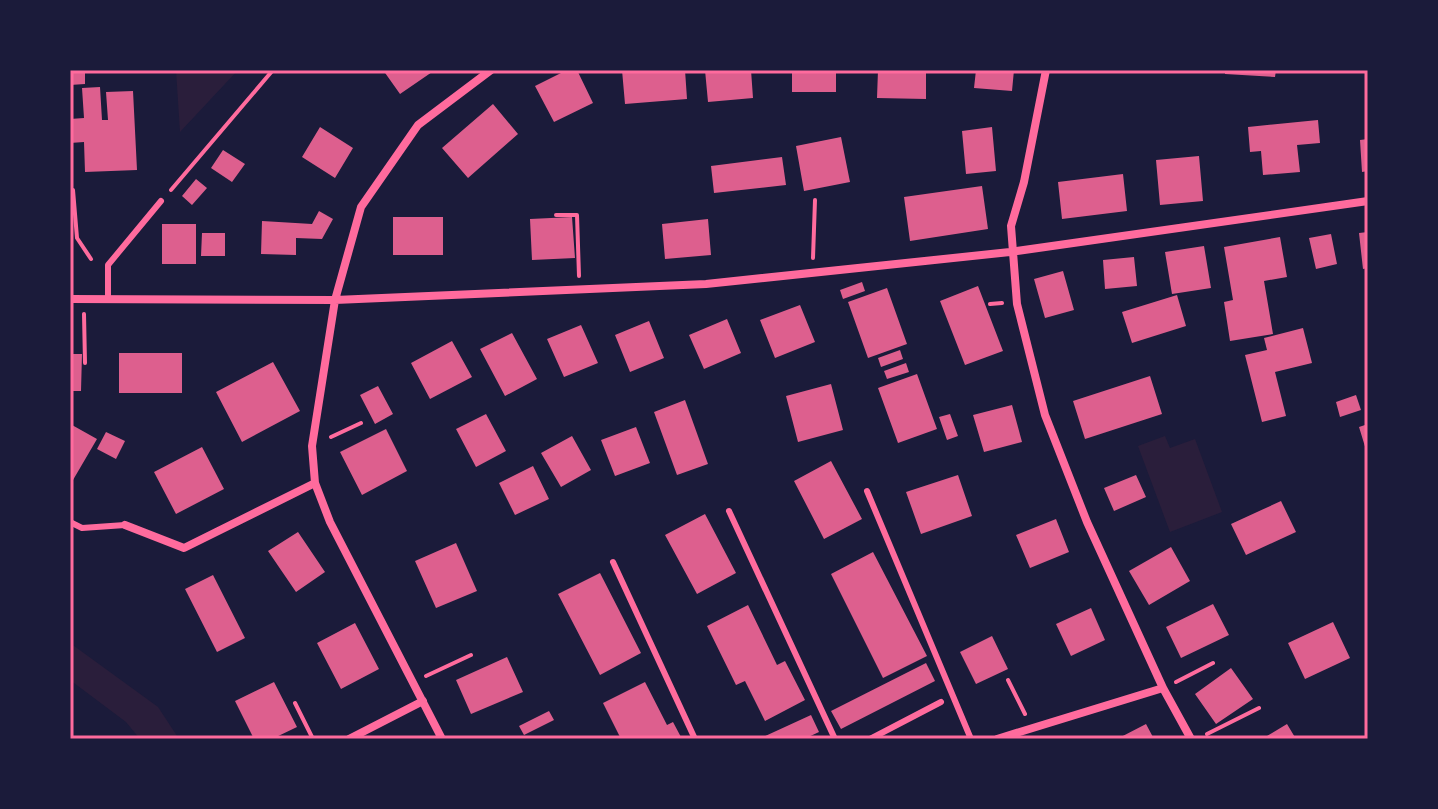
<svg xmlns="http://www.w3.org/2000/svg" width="1438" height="809" font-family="Ubuntu,sans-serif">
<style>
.green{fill:#2a1e3b}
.building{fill:#dd5f8e}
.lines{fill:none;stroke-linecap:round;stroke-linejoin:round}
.path{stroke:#ff6b9d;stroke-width:4}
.service{stroke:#ff6b9d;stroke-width:6}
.minor{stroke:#ff6b9d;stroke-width:8}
.neatline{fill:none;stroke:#ff6b9d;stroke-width:3}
</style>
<rect width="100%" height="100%" fill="#1b1b3a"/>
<!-- green -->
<path class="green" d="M176,70H238L180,132Z
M1165,436L1170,448L1195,439L1222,512L1170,532L1138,446Z
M70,643L158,707L179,739H140L126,722L70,680Z"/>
<!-- building -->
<path class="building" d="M70,70H85V84L70,85Z
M383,70H435L400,94Z
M567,70H577L593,103L554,122L535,86Z
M622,70H685L687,99L625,104Z
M705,70H751L753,98L708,102Z
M792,70H836V92H792Z
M878,70H926V99L877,98Z
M976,70H1014L1012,91L974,88Z
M1225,70H1276L1275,77L1225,74Z
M100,87L102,120H108L106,92L133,91L137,170L85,172L84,142L70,143V119L84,118L82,88Z
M493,104L518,134L468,178L442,148Z
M1318,120L1320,143L1297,145L1300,172L1263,175L1261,151L1250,152L1248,127Z
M320,127L353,148L335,178L302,157Z
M992,127L996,171L966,174L962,131Z
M841,137L850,182L804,191L796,146Z
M1368,139V171L1362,172L1360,140Z
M223,150L245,164L232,182L211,168Z
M1199,156L1203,201L1160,205L1156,160Z
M782,157L786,185L714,193L711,166Z
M1123,174L1127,211L1062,219L1058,182Z
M196,179L207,188L192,205L182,196Z
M982,186L988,229L910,241L904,197Z
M319,211L333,219L322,239L296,238V255L261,254L262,221L312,224Z
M393,217H443V255H393Z
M572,217L575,258L532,260L530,219Z
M708,219L711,255L665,259L662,224Z
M162,224H196V264H162Z
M1368,232V268L1363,269L1359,233Z
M202,233H225V256H201Z
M1331,234L1337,264L1316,269L1309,238Z
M1280,237L1287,277L1264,281L1273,334L1230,341L1224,302L1233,300L1224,247Z
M1204,246L1211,288L1172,294L1165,252Z
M1134,257L1137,286L1105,289L1103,260Z
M1063,271L1074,310L1045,318L1034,279Z
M862,282L865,291L843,299L840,290Z
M978,286L1003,351L965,365L940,301Z
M887,288L907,344L868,358L848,302Z
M1177,295L1186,326L1132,343L1122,312Z
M800,305L815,342L775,358L760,320Z
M727,319L741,353L704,369L689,335Z
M649,321L664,358L630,372L615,335Z
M581,325L598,363L564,377L547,339Z
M1303,328L1312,363L1275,372L1286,416L1262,422L1245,355L1267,350L1264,338Z
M512,333L537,379L505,396L480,349Z
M452,341L472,377L430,399L411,363Z
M900,350L903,359L881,367L878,358Z
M119,353H182V393H119Z
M70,354H82L81,391H70Z
M273,362L300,411L242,442L216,392Z
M906,363L909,372L887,379L884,371Z
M917,374L937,429L898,443L878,388Z
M1150,376L1162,414L1085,439L1073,401Z
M831,384L843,430L798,442L786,396Z
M378,386L393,414L375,424L360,395Z
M1356,395L1361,410L1340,417L1336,402Z
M685,400L708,464L677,475L654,412Z
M1012,405L1022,442L984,452L973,415Z
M486,414L506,451L476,467L456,429Z
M950,414L958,436L947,440L939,417Z
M1368,424V453H1367L1359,427Z
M72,425L97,439L73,480L70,479Z
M636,427L650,463L615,476L601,440Z
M386,429L407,471L362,495L340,452Z
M106,432L125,441L116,459L97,449Z
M572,436L591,470L561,487L541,453Z
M202,447L224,489L176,514L154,472Z
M831,461L862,519L824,539L794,481Z
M533,466L549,499L515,515L499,483Z
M958,475L972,516L921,534L906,492Z
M1136,475L1146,497L1114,511L1104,488Z
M1281,501L1296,532L1246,555L1231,524Z
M705,514L736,573L697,594L665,535Z
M1056,519L1069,552L1030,568L1016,535Z
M298,532L325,572L296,592L268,551Z
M456,543L477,591L436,608L415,561Z
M1171,547L1190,581L1149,605L1129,571Z
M873,552L927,656L883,678L831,574Z
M600,573L641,653L600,675L558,594Z
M213,575L245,638L217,652L185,589Z
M1213,604L1229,635L1181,658L1166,627Z
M748,605L777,665L785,661L805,700L765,721L745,681L736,685L707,626Z
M1091,608L1105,640L1071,656L1056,624Z
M1333,622L1350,658L1305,679L1288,643Z
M355,623L379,669L341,689L317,643Z
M992,636L1008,669L976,684L960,652Z
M507,657L523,692L471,714L456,680Z
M926,663L935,681L841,729L831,711Z
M1231,668L1253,699L1216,724L1195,694Z
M274,682L297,727L272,739H254L235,701Z
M645,682L667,725L673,722L682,739H621L603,703Z
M549,711L554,720L524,735L519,726Z
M811,715L819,732L804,739H759Z
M1146,724L1154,739H1117Z
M1287,724L1296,739H1262Z"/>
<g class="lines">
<!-- path -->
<path class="path" d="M70,190H73L77,238L91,259
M171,190L273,70
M556,215H577L579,276
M813,258L815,200
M990,304L1002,303
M84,314L85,363
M331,437L361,423
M426,676L471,655
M1008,680L1025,714
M1176,682L1213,663
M295,703L313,739
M1207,734L1259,708"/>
<!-- service -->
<path class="service" d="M108,299V265L161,201
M867,491L971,739
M729,511L835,739
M70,522L82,528L125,525
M613,562L695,739
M870,739L941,702"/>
<!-- minor -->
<path class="minor" d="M1046,70L1024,182L1011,226L1017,304L1045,415L1087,522L1163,688L1191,739
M70,299L335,300L706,284L1010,252L1368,201
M125,525L184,548L315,483
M349,739L423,701
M438,739L441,737L330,522L315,483L312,446L335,300L361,207L418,125L491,70
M997,739L1163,688"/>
</g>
<!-- border -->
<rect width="1438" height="809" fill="none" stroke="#1b1b3a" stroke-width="144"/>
<rect x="72" y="72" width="1294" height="665" class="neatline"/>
</svg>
